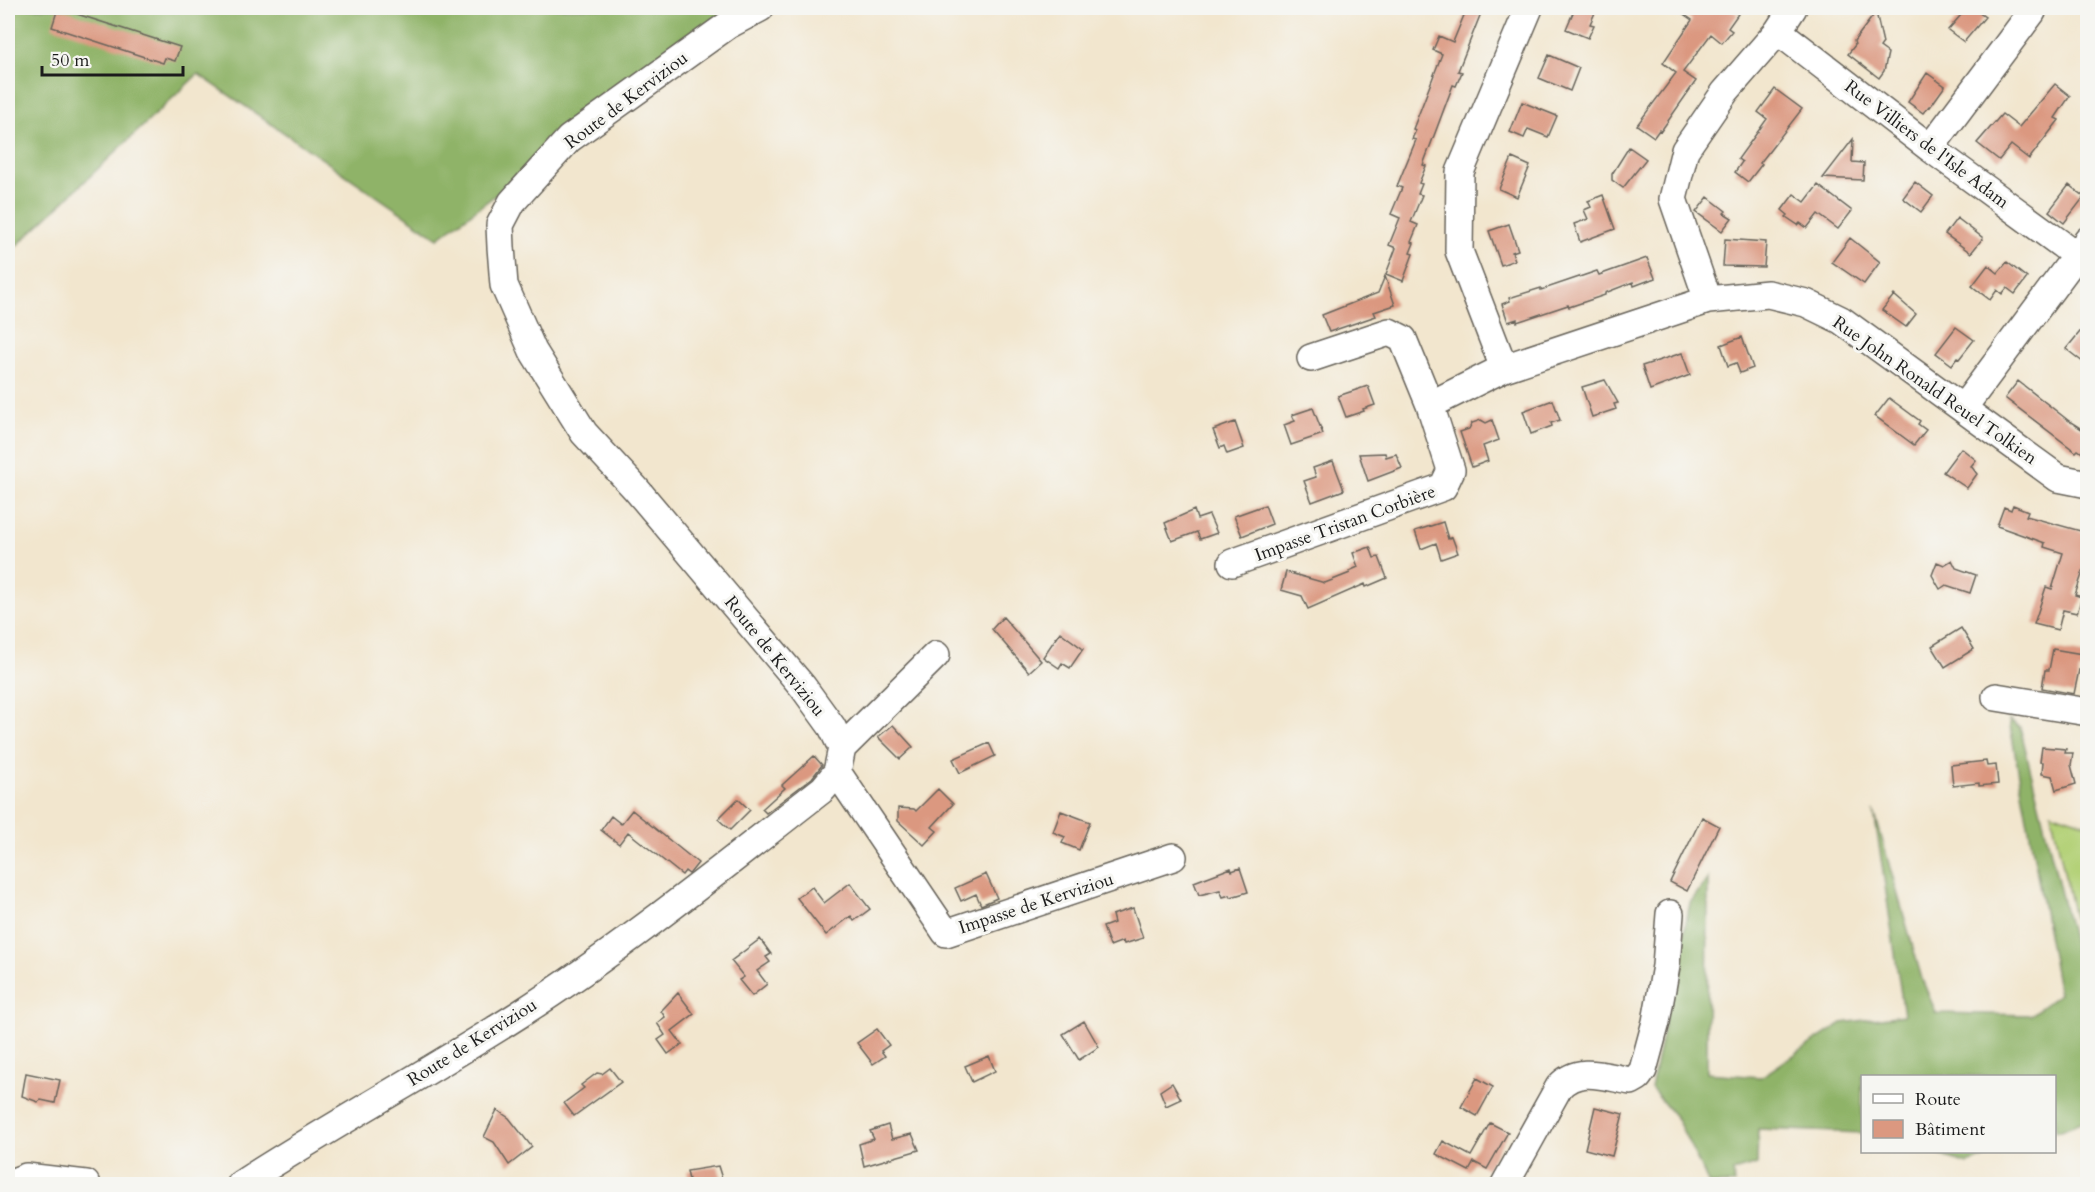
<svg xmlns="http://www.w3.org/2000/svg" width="2095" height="1192" font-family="Cardo,serif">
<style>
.green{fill:#b4d178;stroke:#68764a;stroke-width:1.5}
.forest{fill:#8fb368;stroke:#566842;stroke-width:1.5}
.building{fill:#db9880}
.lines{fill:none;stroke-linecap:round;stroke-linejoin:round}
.minor-casing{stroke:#67635a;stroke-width:30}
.minor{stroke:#fff;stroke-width:27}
.labels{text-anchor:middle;stroke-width:6;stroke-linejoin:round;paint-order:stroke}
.street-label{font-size:18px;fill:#1c1c1c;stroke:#f6f6f2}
</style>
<rect width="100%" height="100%" fill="#f6f6f2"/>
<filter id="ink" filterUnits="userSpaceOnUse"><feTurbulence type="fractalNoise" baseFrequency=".0167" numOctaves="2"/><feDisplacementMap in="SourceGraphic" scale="12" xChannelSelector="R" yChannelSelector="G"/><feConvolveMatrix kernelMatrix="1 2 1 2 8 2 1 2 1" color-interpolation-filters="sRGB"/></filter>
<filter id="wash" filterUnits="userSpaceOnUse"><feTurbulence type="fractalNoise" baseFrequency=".008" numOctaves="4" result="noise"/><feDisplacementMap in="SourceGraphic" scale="24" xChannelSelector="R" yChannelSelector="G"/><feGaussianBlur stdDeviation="1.35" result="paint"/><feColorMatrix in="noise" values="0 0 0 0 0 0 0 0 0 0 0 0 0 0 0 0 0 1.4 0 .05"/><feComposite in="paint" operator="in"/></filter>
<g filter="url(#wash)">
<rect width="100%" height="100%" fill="#f2e6ce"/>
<!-- green -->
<path class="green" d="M2051,812L2087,824L2088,962L2084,963Z"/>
<!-- forest -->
<path class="forest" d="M8,8H719L721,14L682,56L438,238L198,74L8,254Z
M2009,720L2020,727L2081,975L2087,974V1120L2055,1132L2054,1076H1862V1133L1758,1129L1757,1164L1733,1171L1735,1184H1709L1677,1119L1651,1088L1690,903L1708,878L1707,1073L1761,1077L1842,1023L1904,1015L1874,811L1922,979L1936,1013L2031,1015L2059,994Z
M1930,1152H2002L1968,1164Z"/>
<g id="blocks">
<!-- building -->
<path class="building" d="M58,8L180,47L175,61L165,58L163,63L52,27Z
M1467,8H1483L1458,71L1462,72L1456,86L1453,85L1423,165L1426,166L1419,183L1422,184L1418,194L1422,195L1411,222L1418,225L1411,242L1414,243L1410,253L1413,254L1403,281L1386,274L1396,248L1389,245L1400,218L1391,214L1402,188L1397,186L1416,140L1412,139L1416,130L1413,129L1442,54L1433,50L1439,36L1453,42Z
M1575,8H1597L1590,24L1594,25L1588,38L1566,29Z
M1675,8H1728L1738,14L1728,28L1732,31L1722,43L1711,34L1683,72L1696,81L1661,131L1659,130L1654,137L1637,125L1676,73L1663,63L1692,20Z
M1967,8H1972L1985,17L1964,42L1948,30Z
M1876,12L1883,43L1880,47L1888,53L1884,71L1879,78L1848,54L1855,45L1854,41Z
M1549,55L1579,68L1570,91L1539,78Z
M1927,73L1945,86L1930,107L1929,106L1923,113L1908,102Z
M2055,84L2070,96L2055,118L2059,120L2029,159L2011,145L1999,160L1977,143L2002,114L2019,127Z
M1775,89L1802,109L1760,163L1762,164L1748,182L1735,172L1742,162L1738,159L1767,119L1758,112Z
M1522,102L1557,116L1548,137L1528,129L1524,138L1510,132Z
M1853,139L1852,162L1864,163L1863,180L1823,178Z
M1629,147L1646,159L1623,188L1612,180V174Z
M1512,158L1530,166L1517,197L1499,189Z
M1915,182L1933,196L1921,212L1903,198Z
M1818,185L1852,211L1838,229L1818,214L1807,228L1800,223L1798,225L1786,217L1788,215L1782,210L1794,194L1805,202Z
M2069,185L2084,197L2064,223L2049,211Z
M1603,195L1615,229L1580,242L1574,224L1588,219L1584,210L1591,207L1588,201Z
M1708,197L1726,211L1724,213L1732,218L1722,231L1696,212Z
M1957,218L1983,238L1971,253L1945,234Z
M1509,224L1518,250L1512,252L1515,260L1501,265L1489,231Z
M1850,238L1880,262L1864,284L1832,262Z
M1725,239L1766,242L1764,267L1723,266Z
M1647,258L1655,278L1634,286L1633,282L1605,293V295L1569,307L1568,305L1517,322V319L1508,322L1502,304L1510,301L1509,298L1541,288V290L1597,271L1599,275Z
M2007,262L2027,278L2015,294L2007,288L2002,294L1997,290L1990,300L1972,286L1988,265L1998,273Z
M1385,276L1395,305L1374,312L1376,316L1329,332L1322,315L1378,293Z
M1894,295L1916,314L1906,327L1882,310Z
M2088,322V366L2066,349Z
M1956,327L1974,340L1959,359L1957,358L1952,365L1936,353Z
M1742,337L1753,368L1740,373L1736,363L1728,366L1721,345Z
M1682,353L1690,375L1650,390L1642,366Z
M1605,380L1618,403L1614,404L1616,409L1592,417L1582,387Z
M2018,381L2069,421L2088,433V457L2078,450L2076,452L2005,398Z
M1368,386L1375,405L1363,409L1364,411L1346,417L1338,396Z
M1889,398L1920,421L1918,424L1926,430L1914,445L1875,416Z
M1553,400L1560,420L1551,423L1552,426L1531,434L1523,411Z
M1313,408L1323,434L1291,445L1284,425L1295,421L1292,415Z
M1481,420L1486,423L1492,420L1499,440L1483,446L1488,461L1472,467L1460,432L1469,429L1472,423Z
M1235,422L1244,448L1227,454L1224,446L1220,448L1213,430Z
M1961,448L1976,460L1971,466L1977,474L1967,488L1943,472Z
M1385,453L1386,457L1396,454L1402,468L1368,481L1359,454Z
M1333,461L1344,490L1312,502L1304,481L1316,477L1313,468Z
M1265,505L1272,524L1242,536L1234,516Z
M2013,505L2028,511L2026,516L2088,533V557L2075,595L2082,597L2077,613L2063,610L2058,630L2034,624L2046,587L2052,589L2063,553L2044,547L2045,543L1997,526L2004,507L2011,510Z
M1194,510L1197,519L1209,515L1217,533L1200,539L1197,532L1172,541L1165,523Z
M1443,522L1448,539L1452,537L1458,553L1441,559L1436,543L1421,549L1415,531Z
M1370,547L1374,558L1379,557L1387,578L1366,587L1365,584L1308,609L1302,596L1281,590L1286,572L1325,583L1350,573L1349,571L1358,567L1353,553Z
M1952,560L1956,568L1976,575L1970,593L1946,585L1940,589L1932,575L1937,562L1944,565Z
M1003,617L1041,661L1029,672L992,629Z
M1961,628L1974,649L1945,667L1932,646Z
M1060,632L1083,649L1070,668L1062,663L1059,668L1043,657Z
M2053,649L2088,655V672L2079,670L2074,694L2042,688L2045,670H2049Z
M893,725L913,747L900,759L878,737Z
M989,743L995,756L960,773L953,759Z
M2042,747L2066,749L2065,753H2073L2071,765L2076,784L2056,790L2052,776L2042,774L2043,762H2040Z
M814,756L822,765L812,778L766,813L762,809L785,788L782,785Z
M1986,761L1987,766L1996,765L1998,784L1979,786V783L1953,786L1951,765Z
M938,789L953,804L932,827L937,831L924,845L898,821V808L914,809L916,811Z
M738,799L750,810L730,830L718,819Z
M632,810L698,863L690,873L689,874L685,871L682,875L628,832L619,844L601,830L611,816L621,824Z
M1061,811L1090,822L1079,850L1062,843L1065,837L1053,832Z
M1702,817L1719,826L1687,891L1670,882Z
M1231,868L1232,871L1240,868L1248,892L1231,897L1230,895L1223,897L1220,890L1199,895L1194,882Z
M986,874L997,898L981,905L976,894L961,901L955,888Z
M850,883L870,909L854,921L851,916L826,935L797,898L812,887L824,903Z
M1133,908L1143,938L1124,944L1123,941L1110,946L1103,927L1114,923L1112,915Z
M760,939L771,954L766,957L770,962L757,971L767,984L752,996L739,980L744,977L731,961Z
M678,993L694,1014L672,1031L682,1044L668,1054L658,1040L665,1035L657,1023L665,1017L661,1011Z
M1084,1021L1099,1047L1079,1060L1063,1034Z
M877,1029L889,1045L881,1051L885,1056L873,1064L857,1043Z
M989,1056L995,1071L972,1082L965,1066Z
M610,1068L621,1082L574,1116L564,1103L584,1088L581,1085L597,1073L602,1074Z
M26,1073L60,1080L55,1103L41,1100L38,1102L22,1096Z
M1477,1078L1493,1087L1477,1116L1461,1107Z
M1172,1083L1181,1099L1166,1106L1160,1091Z
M1595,1107L1623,1114L1612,1156L1585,1149Z
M497,1110L509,1118L532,1147L509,1165L494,1142L484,1137Z
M1490,1123L1508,1132L1487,1169L1474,1162L1469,1171L1436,1154L1443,1141L1471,1156Z
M888,1125L892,1139L912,1134L919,1150L864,1166L859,1144L874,1139L870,1131Z
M718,1166L724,1185H690L687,1171Z"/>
</g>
</g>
<g filter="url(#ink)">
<use href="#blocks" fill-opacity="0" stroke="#67635a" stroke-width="1.5"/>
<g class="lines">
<defs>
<path id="minor" d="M1529,8L1460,172L1459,251L1504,368L1708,300L1768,294L1806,303L1841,320L2058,478L2088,484
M1778,31L1930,148L2076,255
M1930,148L2032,12
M1708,300L1673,199L1685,150L1725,92L1778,31L1793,8
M1430,405L1504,368
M1963,408L2088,240
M1232,563L1443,487L1451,470L1430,405L1403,339L1389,332L1311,358
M1996,697L2088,712
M842,748L936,655
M837,772L946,933L1173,857
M8,1184L26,1177L86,1184
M241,1184C332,1125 428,1073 520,1014C626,946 724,866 823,789L837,772L842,748L832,727L803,687L636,489L584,433L533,351L504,285L501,247L500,225L512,202L569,139L728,25L760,8
M1505,1184L1559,1087C1578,1065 1606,1077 1631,1081L1638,1077L1643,1070L1656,1022L1666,966L1670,914"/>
</defs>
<!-- minor casing -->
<use href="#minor" class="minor-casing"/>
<!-- minor -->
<use href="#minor" class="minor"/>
</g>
</g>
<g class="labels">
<!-- street labels -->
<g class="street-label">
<text transform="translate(626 100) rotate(-37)" y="6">Route de Kerviziou</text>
<text transform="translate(1927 144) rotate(37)" y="6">Rue Villiers de l'Isle Adam</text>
<text transform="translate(1935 390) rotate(35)" y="6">Rue John Ronald Reuel Tolkien</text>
<text transform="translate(1345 523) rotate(-20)" y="6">Impasse Tristan Corbière</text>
<text transform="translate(775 656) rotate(51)" y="6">Route de Kerviziou</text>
<text transform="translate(1036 903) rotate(-18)" y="6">Impasse de Kerviziou</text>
<text transform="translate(472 1042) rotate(-32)" y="6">Route de Kerviziou</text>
</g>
</g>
<!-- margin -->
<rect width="2095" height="1192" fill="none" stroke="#f6f6f2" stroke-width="30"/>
<!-- legend -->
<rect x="1861" y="1075" width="195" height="78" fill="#f6f6f2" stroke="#9f9f9c" stroke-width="1.5"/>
<rect x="1873" y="1094" width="30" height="9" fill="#ffffff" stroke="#9f9f9c" stroke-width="1.5"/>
<text x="1915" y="1105" font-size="18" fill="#1c1c1c">Route</text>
<rect x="1873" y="1120" width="30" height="18" fill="#db9880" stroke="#9f9f9c" stroke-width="1.5"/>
<text x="1915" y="1135" font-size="18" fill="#1c1c1c">Bâtiment</text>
<!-- scale -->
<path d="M42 66v9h141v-9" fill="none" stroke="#1c1c1c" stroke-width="3"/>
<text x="51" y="66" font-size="18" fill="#1c1c1c" stroke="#f6f6f2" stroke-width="4.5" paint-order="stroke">50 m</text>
</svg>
